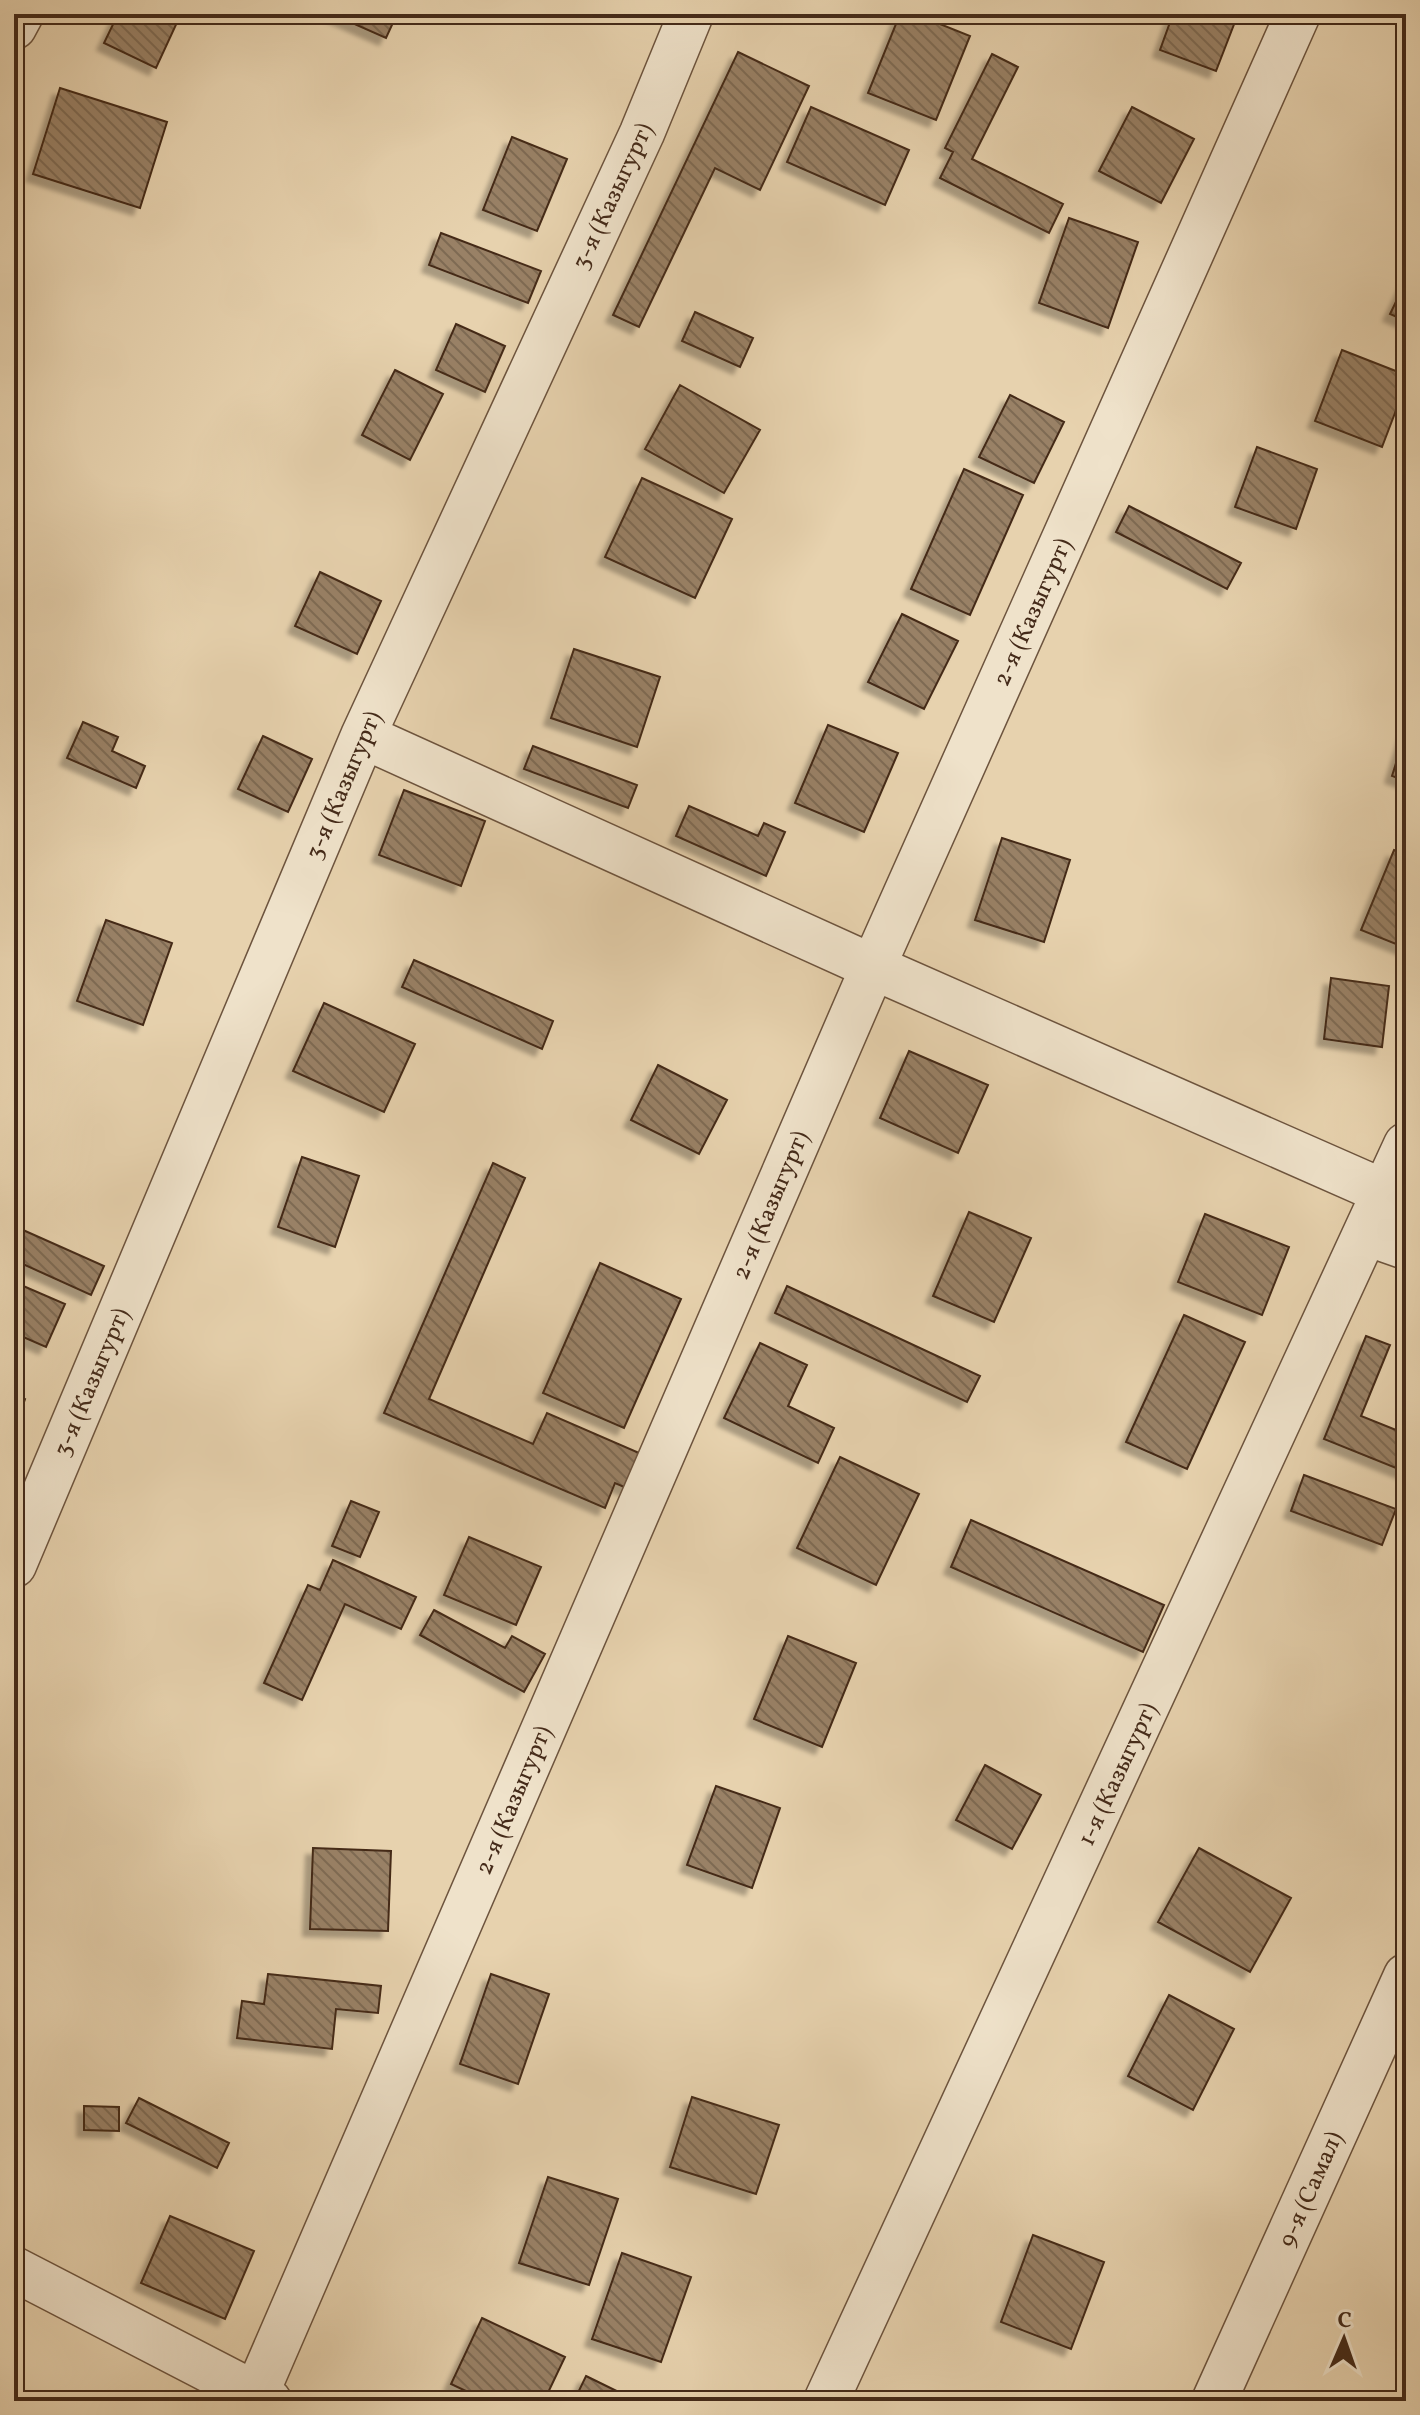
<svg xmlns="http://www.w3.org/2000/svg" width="1420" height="2415" font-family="Vollkorn,serif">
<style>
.building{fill:url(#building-back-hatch);stroke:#442a19;stroke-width:2;filter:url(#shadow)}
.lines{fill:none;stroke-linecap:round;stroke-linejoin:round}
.street-casing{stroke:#6d543e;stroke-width:47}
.street{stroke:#efe2ca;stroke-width:44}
.labels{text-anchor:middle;stroke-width:8;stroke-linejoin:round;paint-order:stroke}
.street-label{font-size:24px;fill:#442a19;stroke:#efe2ca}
</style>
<defs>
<pattern id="building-back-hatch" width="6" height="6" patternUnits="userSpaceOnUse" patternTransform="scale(2)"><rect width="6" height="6" fill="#998166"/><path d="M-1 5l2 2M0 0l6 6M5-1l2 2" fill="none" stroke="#7e6a53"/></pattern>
<filter id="shadow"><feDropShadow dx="-7" dy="7" stdDeviation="2" flood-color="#0004"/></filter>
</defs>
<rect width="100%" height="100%" fill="#e7d2ae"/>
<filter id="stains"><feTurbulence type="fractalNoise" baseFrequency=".0025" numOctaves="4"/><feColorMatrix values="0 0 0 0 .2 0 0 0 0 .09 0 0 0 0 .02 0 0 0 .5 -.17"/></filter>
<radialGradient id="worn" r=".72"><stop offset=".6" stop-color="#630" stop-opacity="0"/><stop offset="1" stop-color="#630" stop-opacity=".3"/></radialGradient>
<!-- building -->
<path class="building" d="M118,14L180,16L156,68L104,43Z
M332,14H397L386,38Z
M900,14H915L970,36L936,120L868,93Z
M1173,14H1238L1216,71L1160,50Z
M738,52L809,86L760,190L715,168L639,327L613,315Z
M992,54L1018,67L972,159L1063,204L1049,233L940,178L953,152L945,148Z
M60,88L167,122L140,208L33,174Z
M811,107L909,150L885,205L787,162Z
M1132,107L1194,139L1161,203L1099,171Z
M512,137L567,159L537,231L483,210Z
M1069,218L1138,242L1108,328L1039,303Z
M441,233L541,271L528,303L429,265Z
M1406,281V321L1390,314Z
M695,312L753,338L740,367L682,341Z
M456,324L505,346L485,392L436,370Z
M1342,350L1406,375V384L1382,447L1315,421Z
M395,370L443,394L410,460L362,435Z
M680,385L760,430L724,493L645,449Z
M1010,395L1064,422L1034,483L979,457Z
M1257,447L1317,469L1296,529L1235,507Z
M964,469L1023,495L970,615L911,589Z
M642,478L732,519L695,598L605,557Z
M1129,506L1241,563L1227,589L1116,532Z
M320,572L381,601L357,654L295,626Z
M902,614L958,641L924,709L868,682Z
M574,649L660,677L637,747L551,718Z
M83,722L118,737L112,751L145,766L136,788L67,758Z
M828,725L898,753L864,832L795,803Z
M1406,731V781L1392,776Z
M263,736L312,759L288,812L238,789Z
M533,746L637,785L628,808L524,769Z
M404,790L485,821L461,886L379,855Z
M689,806L758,836L764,823L785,832L766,876L676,836Z
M1002,838L1070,860L1044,942L975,920Z
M1394,850L1406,855V948L1361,930Z
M106,920L172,943L143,1025L77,1001Z
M414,960L553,1021L542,1049L402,987Z
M1331,978L1389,986L1382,1047L1324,1039Z
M324,1003L415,1044L384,1112L293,1071Z
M909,1051L988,1085L958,1153L880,1118Z
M658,1065L727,1100L699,1154L631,1120Z
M302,1157L359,1176L335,1247L278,1227Z
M493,1163L525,1178L429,1399L533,1444L547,1413L653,1459L638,1493L615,1483L605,1508L384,1413Z
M969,1212L1031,1238L994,1322L933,1296Z
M1205,1214L1289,1247L1262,1315L1178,1282Z
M14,1226L104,1266L91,1295L14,1260Z
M600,1263L681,1299L624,1428L543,1393Z
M14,1282L65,1304L46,1347L14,1333Z
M787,1286L980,1376L967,1402L775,1313Z
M1184,1315L1245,1342L1187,1469L1126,1442Z
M1366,1336L1390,1345L1361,1416L1406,1434V1472L1324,1439Z
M760,1343L807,1365L788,1406L834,1428L818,1463L724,1418Z
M14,1395L25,1399L14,1431Z
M840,1457L919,1494L876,1585L797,1548Z
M1304,1475L1396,1509L1382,1545L1291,1511Z
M351,1501L379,1512L360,1557L332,1546Z
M971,1520L1164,1605L1143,1652L951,1567Z
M469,1537L541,1567L516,1625L444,1595Z
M333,1560L416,1597L401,1629L345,1604L302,1700L264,1683L308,1585L320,1590Z
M434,1610L505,1648L512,1636L545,1654L524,1692L420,1635Z
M788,1636L856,1663L822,1747L754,1719Z
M985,1765L1041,1795L1012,1849L956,1820Z
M716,1786L780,1808L752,1888L687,1865Z
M313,1848L391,1851L388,1931L310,1929Z
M1199,1848L1291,1898L1250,1972L1158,1922Z
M268,1974L381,1986L378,2013L336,2009L332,2049L237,2038L242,2001L264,2004Z
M491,1974L549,1994L518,2084L460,2064Z
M1169,1995L1234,2029L1193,2110L1128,2076Z
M692,2097L779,2125L756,2194L670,2167Z
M139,2098L229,2143L217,2168L126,2123Z
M84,2106L119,2107V2131L84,2130Z
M548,2177L618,2199L589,2285L519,2263Z
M170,2216L254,2251L225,2319L141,2283Z
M1033,2235L1104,2262L1071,2349L1001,2322Z
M622,2253L691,2277L661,2362L592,2339Z
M482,2318L565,2357L544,2401H487L451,2384Z
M586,2376L637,2401H574Z"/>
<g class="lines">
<defs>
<path id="street" d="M14,27L21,14
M363,736L873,967L1384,1192
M1366,1233L1406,1247
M14,1565L363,736L642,133L691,14
M14,2269L269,2401
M253,2401L873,967L1298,14
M826,2401L1406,1145
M1214,2401L1406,1976"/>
</defs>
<!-- street casing -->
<use href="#street" class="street-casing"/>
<!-- street -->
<use href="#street" class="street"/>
</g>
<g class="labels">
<!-- street labels -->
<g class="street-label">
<text transform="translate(612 196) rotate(-65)" y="8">3-я (Казыгурт)</text>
<text transform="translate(1032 612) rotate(-66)" y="8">2-я (Казыгурт)</text>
<text transform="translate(343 785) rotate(-67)" y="8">3-я (Казыгурт)</text>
<text transform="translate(770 1205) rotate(-67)" y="8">2-я (Казыгурт)</text>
<text transform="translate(91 1382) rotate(-67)" y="8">3-я (Казыгурт)</text>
<text transform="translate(1117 1774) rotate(-65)" y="8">1-я (Казыгурт)</text>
<text transform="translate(513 1800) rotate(-67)" y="8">2-я (Казыгурт)</text>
<text transform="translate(1310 2189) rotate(-66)" y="8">9-я (Самал)</text>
</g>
</g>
<!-- margin -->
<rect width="1420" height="2415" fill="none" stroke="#e7d2ae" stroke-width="48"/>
<rect x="16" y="16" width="1388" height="2383" fill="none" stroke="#442a19" stroke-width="4"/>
<rect x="24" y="24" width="1372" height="2367" fill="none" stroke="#442a19" stroke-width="2"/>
<!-- north arrow -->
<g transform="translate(1344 2339) rotate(2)" stroke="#efe2ca" stroke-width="6" paint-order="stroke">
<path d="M0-6L14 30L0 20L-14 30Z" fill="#442a19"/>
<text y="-12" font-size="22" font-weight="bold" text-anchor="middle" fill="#442a19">С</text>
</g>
<rect width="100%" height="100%" filter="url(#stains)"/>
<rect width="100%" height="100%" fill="url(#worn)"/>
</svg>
